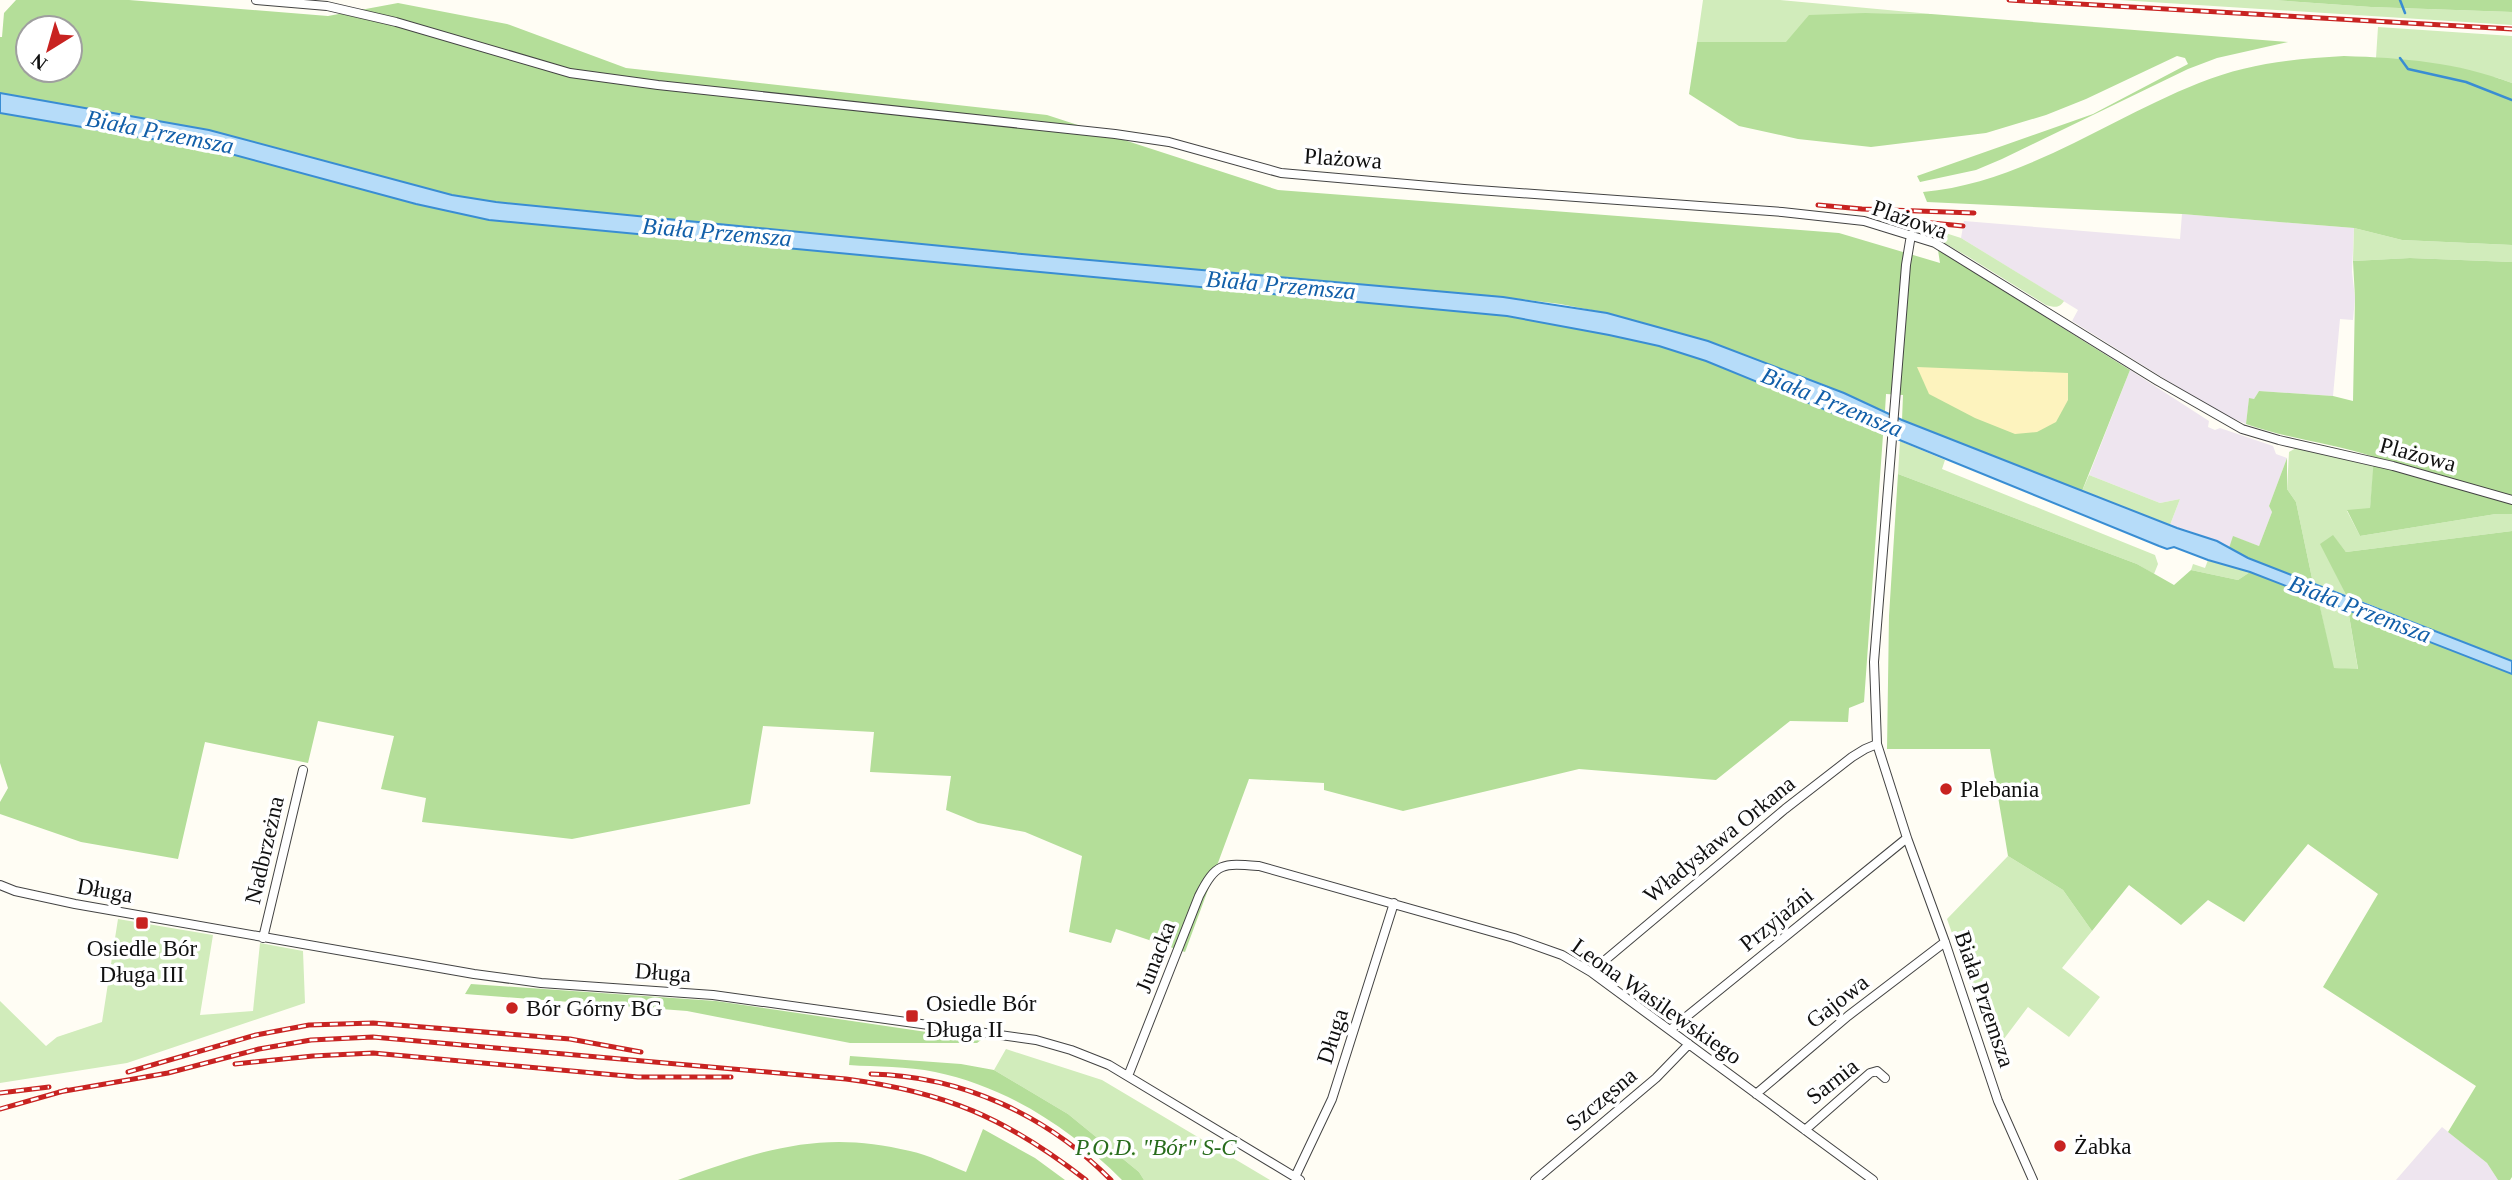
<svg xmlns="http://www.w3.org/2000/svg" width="2512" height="1180" font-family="Georgia,serif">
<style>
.industrial{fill:#eee5ef}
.green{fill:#d1ecbb}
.forest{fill:#b4de99;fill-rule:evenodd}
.sand{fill:#fdf3be}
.water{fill:#b6dcf9;stroke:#398dd3;stroke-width:2}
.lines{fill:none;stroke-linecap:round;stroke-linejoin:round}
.stream{stroke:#398dd3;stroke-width:2.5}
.minor-casing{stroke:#434343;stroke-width:10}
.minor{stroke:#fff;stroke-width:8}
.rail-casing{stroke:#c82321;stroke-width:5}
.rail{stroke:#fff;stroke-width:2.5;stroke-dasharray:8;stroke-linecap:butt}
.poi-dot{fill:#c82321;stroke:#fff;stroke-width:2.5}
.labels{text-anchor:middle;stroke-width:7;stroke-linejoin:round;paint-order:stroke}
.street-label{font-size:23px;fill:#101010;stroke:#fff}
.poi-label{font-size:23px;fill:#101010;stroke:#fff;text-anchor:start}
.park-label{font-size:23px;font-style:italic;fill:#286c1c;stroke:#fff}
.water-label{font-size:24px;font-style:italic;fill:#125fa9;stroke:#fff}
</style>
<rect width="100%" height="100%" fill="#fffdf4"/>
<!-- industrial -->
<path class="industrial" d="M2182,214L2354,228L2352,272L2355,298L2353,320L2340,319L2333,396L2259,391L2254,399H2249L2246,424L2216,411L2072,321L2078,310L1961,238L1964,221L2180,239Z
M2130,370L2209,421L2208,427L2215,430L2220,428L2273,446L2276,454L2287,458L2269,506L2272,512L2259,546L2234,537L2229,548L2217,541L2184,529L2177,528L2170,525L2180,499L2160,503L2089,475Z
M2442,1127L2487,1163L2498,1180H2396Z"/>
<!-- green -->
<path class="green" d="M1703,0H1780L1931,14L1865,13L1787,42H1697Z
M2119,0H2273L2371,7L2512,12V25Z
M2378,27L2512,36V83L2498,78L2376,58Z
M2354,228L2402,240L2512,245V262L2410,258L2353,261Z
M1933,229L1961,238L2064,301C2059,309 2054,307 2046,305L1967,256L1935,238Z
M1900,441L1945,460L1942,469L2155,555L2158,564L2154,574L2137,564L1898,474Z
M2296,448L2374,466L2370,509L2347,511L2360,536L2496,514H2512V531L2346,552L2333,536L2321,544L2346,595L2313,583L2296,502L2287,489L2289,452Z
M2089,475L2160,503L2180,499L2170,525L2082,491Z
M2208,560L2250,572L2238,580L2191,570L2193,564L2205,568Z
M2318,598L2348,609L2358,670L2333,668Z
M2008,856L2063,890L2092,931L2062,968L2100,997L2069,1037L2028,1007L1994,1052L1947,919Z
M118,919L213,935L200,1015L253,1011L260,943L303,951L305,1003L127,1063L0,1083V1001L46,1046L57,1037L102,1022Z
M1006,1049L1102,1080L1270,1180H1144L1139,1172L1068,1114L994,1070Z"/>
<!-- forest -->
<path class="forest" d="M16,0H129L328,16L398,3L507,24L626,68L1047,115L1278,190L1839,233L1940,263L1938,250L2130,370L2082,491L1902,420L1903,395L1886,394L1885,411L1708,342L1607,313L1560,304L1503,297L1022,254L496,202L452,195L209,130L0,93V37H2L4,13ZM28,28H70V70H28Z
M2273,0H2512V12L2371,7Z
M1865,13L1931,14L2288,42L2217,58L2188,69L2002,159L1976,170L1920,182L1917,176L2093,114L2188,64L2185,58L2177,56L2086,99L2046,115L1986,133L1871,147L1798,139L1739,126L1689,94L1697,42H1786L1809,15Z
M2344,56C2404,58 2456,62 2512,83V245L2402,240L2354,228L2182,214L1927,202L1923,192C2023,183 2108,119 2199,83C2248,63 2293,59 2344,56Z
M0,113L216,150L416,204L489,220L1507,316C1558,325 1610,333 1659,346C1736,368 1810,402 1883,435L1864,702L1849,708L1848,722L1790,721L1716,780L1579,769L1403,811L1324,790V783L1249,779L1185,952L1116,929L1111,943L1069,932L1082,856L1025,832L978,823L946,810L951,776L870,772L874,732L763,726L750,804L572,839L422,822L426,798L381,789L394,736L318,721L308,763L205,742L178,859L81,842L0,814V802L8,788L0,763Z
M2410,258L2512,262V514H2496L2360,536L2347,510L2370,508L2374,457C2332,443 2288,439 2246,424L2249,398L2254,399L2259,391L2333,396L2353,401L2355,298L2353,261Z
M2287,458V489L2296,502L2313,583L2248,558L2229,548L2233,536L2259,546L2272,512L2269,506Z
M1898,474L2137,564L2174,585L2191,570L2238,580L2250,572L2318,598L2334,668L2358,669L2348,609L2512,674V1177L2510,1180H2498L2487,1163L2448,1132L2476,1086L2323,987L2378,894L2308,844L2244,922L2208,900L2181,925L2129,885L2092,931L2063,890L2008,856L1990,749H1887L1889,616Z
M2512,531V661L2346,595L2320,544L2333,535L2346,552Z
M471,984L716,1001L981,1040L977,1043H850L687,1011L465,994Z
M850,1056L961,1064L994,1070L1068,1114L1139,1172L1144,1180H1122C1070,1128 1007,1087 935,1072C907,1066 877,1067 849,1065Z
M983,1129L1035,1158L1065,1180H678C762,1150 821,1129 910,1151C929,1155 948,1165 966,1172Z"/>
<!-- sand -->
<path class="sand" d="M1917,367L2068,373V400L2056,422L2037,432L2015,434L1975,418L1929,394Z"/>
<!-- water -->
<path class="water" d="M0,93L209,130L452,195L496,202L1022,254L1503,297L1607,313L1708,341L1844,393L1902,420L2177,528L2217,541L2248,558L2512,661V674L2250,572L2208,560L2174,547L2167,549L2159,546L1706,361L1659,346L1609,335L1507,316L489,220L416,204L216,150L0,113Z"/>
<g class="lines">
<!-- stream -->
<path class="stream" d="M2400,0L2405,13
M2400,58L2408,69L2466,82L2512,100"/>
<defs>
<path id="minor" d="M256,0L327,6L396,22L570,73L658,85L1115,134L1169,142L1281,173L1464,189L1782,212L1864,221L1935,243L2158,381L2242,429L2279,440L2393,466L2512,500
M1911,235L1906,265L1874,662L1877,744L1907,838L1945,942L1998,1101L2033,1180
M0,885L15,891L75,904L474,974L541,983L713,995L1036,1040L1071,1050L1109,1065L1300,1180
M263,938L303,770
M1591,972L1785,809L1852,757L1865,749L1877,744
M1670,1030L1907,838
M1128,1076L1199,896C1216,862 1223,863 1259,866L1514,938L1562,955L1591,972L1873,1180
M1756,1094L1848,1016L1945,942
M1805,1130L1870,1073L1877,1071L1885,1078
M1295,1177L1332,1099L1394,903
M1535,1180L1656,1078L1689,1044"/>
</defs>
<!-- minor casing -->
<use href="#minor" class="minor-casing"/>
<!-- minor -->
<use href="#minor" class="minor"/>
<defs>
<path id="rail" d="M2009,0L2512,29
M1818,205L1862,209L1974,213
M1890,219L1963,226
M235,1064L313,1056L373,1053L638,1077H731
M128,1072L256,1035L309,1025L373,1023L570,1039L641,1052
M871,1074C962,1076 1047,1115 1111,1180
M59,1092L168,1073L259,1049L311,1040L373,1037L846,1079C946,1092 1006,1118 1086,1180
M0,1093L49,1087
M0,1109L67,1090"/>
</defs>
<!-- rail casing -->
<use href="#rail" class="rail-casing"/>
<!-- rail -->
<use href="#rail" class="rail"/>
</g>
<!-- markers -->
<g class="poi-dot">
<circle cx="1946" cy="789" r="7"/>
<rect x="135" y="916" width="14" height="14" rx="3.5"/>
<circle cx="512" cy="1008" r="7"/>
<rect x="905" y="1009" width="14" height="14" rx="3.5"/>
<circle cx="2060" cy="1146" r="7"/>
</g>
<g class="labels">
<!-- street labels -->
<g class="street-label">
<text transform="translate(1343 158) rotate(4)" y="8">Plażowa</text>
<text transform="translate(1910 219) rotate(19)" y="8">Plażowa</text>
<text transform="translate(2418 454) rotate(15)" y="8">Plażowa</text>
<text transform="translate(1719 839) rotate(-39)" y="8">Władysława Orkana</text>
<text transform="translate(264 850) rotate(-77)" y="8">Nadbrzeżna</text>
<text transform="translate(105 890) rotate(10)" y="8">Długa</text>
<text transform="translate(1776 919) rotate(-39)" y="8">Przyjaźni</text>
<text transform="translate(1155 957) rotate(-69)" y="8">Junacka</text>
<text transform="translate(663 972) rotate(4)" y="8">Długa</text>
<text transform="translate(1985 999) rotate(71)" y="8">Biała Przemsza</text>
<text transform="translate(1657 1001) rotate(35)" y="8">Leona Wasilewskiego</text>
<text transform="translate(1837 1001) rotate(-38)" y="8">Gajowa</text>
<text transform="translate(1332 1036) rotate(-72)" y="8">Długa</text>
<text transform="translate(1832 1081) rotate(-38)" y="8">Sarnia</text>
<text transform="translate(1601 1099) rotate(-40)" y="8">Szczęsna</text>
</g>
<!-- poi labels -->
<g class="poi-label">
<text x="1960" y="797">Plebania</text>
<text x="142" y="956" text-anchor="middle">Osiedle Bór<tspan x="142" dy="26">Długa III</tspan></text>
<text x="926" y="1011">Osiedle Bór<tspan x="926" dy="26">Długa II</tspan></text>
<text x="526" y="1016">Bór Górny BG</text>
<text x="2074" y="1154">Żabka</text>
</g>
<!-- park labels -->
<g class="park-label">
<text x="1156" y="1155">P.O.D. "Bór" S-C</text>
</g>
<!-- water labels -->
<g class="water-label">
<text transform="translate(160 132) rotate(11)" y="8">Biała Przemsza</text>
<text transform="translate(717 232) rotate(5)" y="8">Biała Przemsza</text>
<text transform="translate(1281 285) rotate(5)" y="8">Biała Przemsza</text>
<text transform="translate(1832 402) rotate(22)" y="8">Biała Przemsza</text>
<text transform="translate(2360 609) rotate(21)" y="8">Biała Przemsza</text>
</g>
</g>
<!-- north arrow -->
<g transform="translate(49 49) rotate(217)"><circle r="33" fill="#ffffff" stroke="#9f9f9f" stroke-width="2"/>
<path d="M0-5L12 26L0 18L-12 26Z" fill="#c82321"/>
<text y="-10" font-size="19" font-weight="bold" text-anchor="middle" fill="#101010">N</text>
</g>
</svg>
